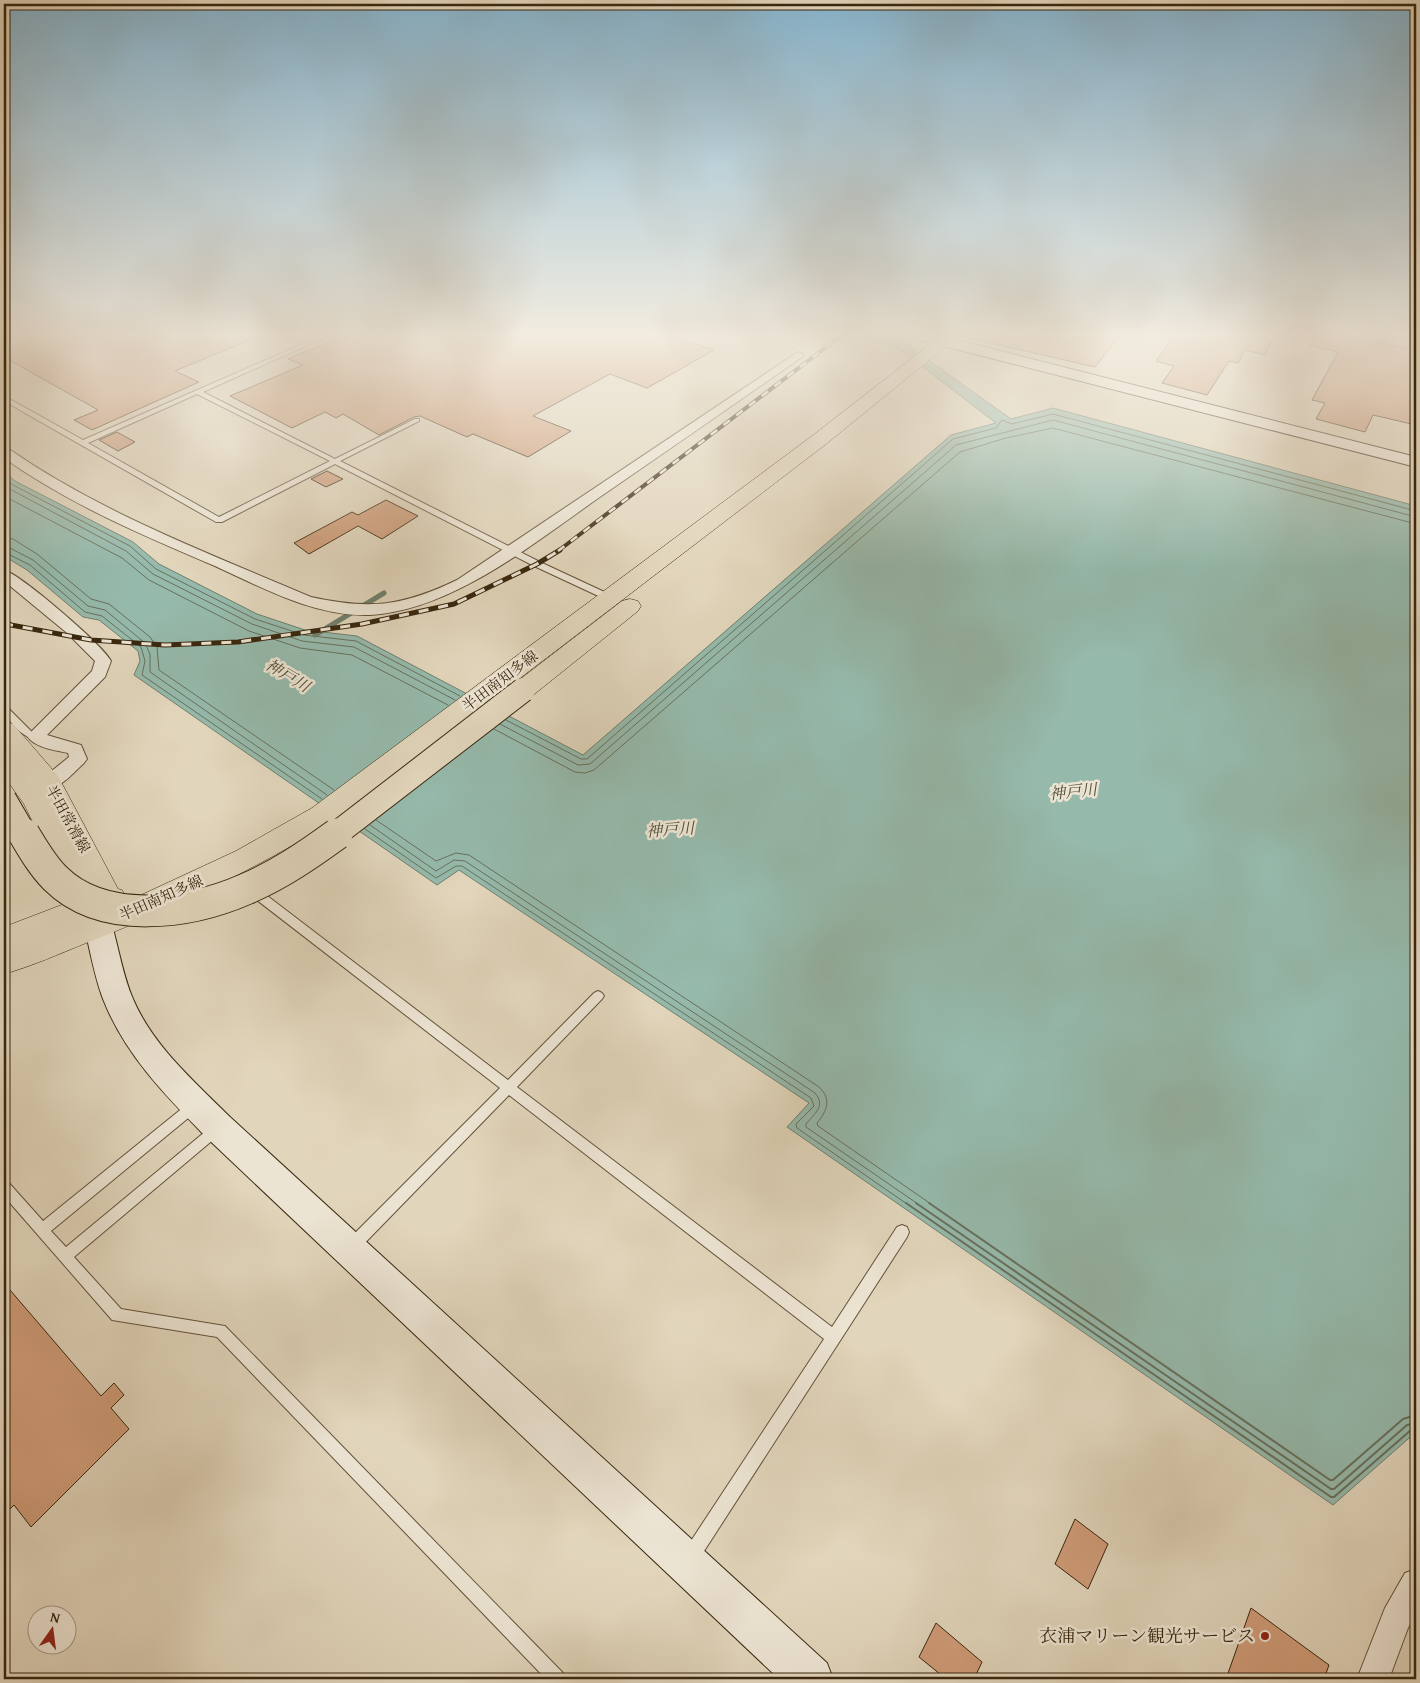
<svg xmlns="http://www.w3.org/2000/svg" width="1420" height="1683" font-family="'Gentium Book Plus','Noto Serif JP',serif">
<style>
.water{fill:#95b9ab;stroke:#707f6c}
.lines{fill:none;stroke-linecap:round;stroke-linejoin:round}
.shore-far1{stroke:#67705c;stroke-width:1}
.shore{stroke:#67705c;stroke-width:2}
.stream{stroke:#707f6c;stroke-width:5}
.building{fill:#cf9c78;stroke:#39270e}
.lane-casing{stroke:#635239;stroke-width:2}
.street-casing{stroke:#635239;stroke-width:2}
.secondary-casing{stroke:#39270e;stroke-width:2}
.primary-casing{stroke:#39270e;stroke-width:1}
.lane{fill:#ece4d3;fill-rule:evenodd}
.street{fill:#ece4d3;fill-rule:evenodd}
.secondary{fill:#ece4d3;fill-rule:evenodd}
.primary{fill:#e1d5bb;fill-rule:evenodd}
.rail-far1-casing{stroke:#39270e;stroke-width:4}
.rail-casing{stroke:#39270e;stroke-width:5}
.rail-far1{stroke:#ece4d3;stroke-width:2.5;stroke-dasharray:8;stroke-linecap:butt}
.rail{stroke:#ece4d3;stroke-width:3;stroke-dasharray:10;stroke-linecap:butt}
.primary-bridge-far1-casing{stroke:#39270e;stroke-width:26;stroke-linecap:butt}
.primary-bridge-casing{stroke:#39270e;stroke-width:33;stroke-linecap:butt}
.primary-bridge-far1{stroke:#e1d5bb;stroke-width:24}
.primary-bridge{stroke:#e1d5bb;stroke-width:31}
.poi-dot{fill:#8f2418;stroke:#ece4d3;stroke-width:2}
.labels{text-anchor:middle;stroke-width:5;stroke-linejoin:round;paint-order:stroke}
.street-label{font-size:15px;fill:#39270e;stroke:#ece4d3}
.water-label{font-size:16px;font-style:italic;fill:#504c35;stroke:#ece4d3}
.near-poi-label{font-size:18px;fill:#39270e;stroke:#ece4d3;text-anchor:end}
</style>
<rect width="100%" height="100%" fill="#e1d5bb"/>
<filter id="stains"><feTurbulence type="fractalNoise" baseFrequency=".004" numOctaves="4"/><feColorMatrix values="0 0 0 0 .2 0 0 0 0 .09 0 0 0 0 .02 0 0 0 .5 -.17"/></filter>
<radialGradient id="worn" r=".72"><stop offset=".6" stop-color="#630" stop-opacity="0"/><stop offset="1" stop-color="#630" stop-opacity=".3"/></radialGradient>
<!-- water -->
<path class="water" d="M846,332H865L906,344L1011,419L1053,408L1416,506V1432L1333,1505L787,1127L809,1103L459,870L437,885L134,675L140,661L138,651L99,620L83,617L27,570L4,556V472L15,481L133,542L159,564L257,614L305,630L357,636L583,755L951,435L996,423L898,348Z"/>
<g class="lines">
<!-- shore-far1 -->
<path class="shore-far1" d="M4,478L13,485L130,546L156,569L255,619L304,635L356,641L460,696
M4,486L126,551L153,574L252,624L302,641L354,647L455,700
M4,496L122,558L149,580L249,631L300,648L352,655L448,705
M4,538L13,539L37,554L91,599L109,604L150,637L157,647L159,670L334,790
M4,545L33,560L88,606L105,610L145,643L150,654V672L327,795
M4,552L30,565L85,612L102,616L141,647L145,661L142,675L322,799
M506,720L581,759H587L953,439L996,428L1002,420L1012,424L1053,414L1416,511
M500,724L578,765L590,764L956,445L1053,420L1416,517
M494,729L575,772L585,773L594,770L960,452L1006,438L1053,428L1416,524
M376,820L436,861L456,853L469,855L819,1087C832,1099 827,1111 817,1123L818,1126L931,1204
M370,825L436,871L454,860L465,861L815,1093C826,1106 815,1113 806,1124V1127L918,1204
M365,829L436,878L456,866H462L811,1098L814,1106L796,1124L797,1128L907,1204"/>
<!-- shore -->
<path class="shore" d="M906,1203L1331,1497H1334L1411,1430L1416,1429
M916,1203L1331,1489H1334L1407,1425L1416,1423
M929,1203L1330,1480H1333L1403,1419L1416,1415"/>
<!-- stream -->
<path class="stream" d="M315,635L384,593"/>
</g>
<!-- building -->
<path class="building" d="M4,332H269L175,371L199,382L92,430L74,420L98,410L4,357Z
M352,332H658L714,350L647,388L610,374L533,416L571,431L528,457L473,434L467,437L420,416L414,417L379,435L343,414L336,418L325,412L292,428L230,396L303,365L288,359Z
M970,332H1123L1095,367L969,338Z
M1177,332H1197L1210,335L1212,332H1232L1272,341L1265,355L1245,350L1238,363L1229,361L1207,395L1162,383L1174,366L1156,361Z
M1315,332H1331L1416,350V425L1373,415L1365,432L1316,419L1325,403L1312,400L1338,352L1308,345Z
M117,432L135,442L118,451L99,440Z
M327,471L343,479L326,487L311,479Z
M386,500L418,516L382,539L358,526L309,554L294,543L352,512L358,515Z
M4,1283L101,1396L114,1383L124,1395L111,1408L129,1429L31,1527L14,1505L4,1515Z
M1075,1519L1108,1544L1088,1589L1055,1564Z
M1251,1608L1329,1665L1324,1679H1226Z
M936,1623L982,1662L974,1679H946L919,1657Z"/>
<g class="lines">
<defs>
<path id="lane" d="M330,332H337L203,392L335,459L415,419H419V421L340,461L540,562L613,596V600H607L534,566L335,464L222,522H216L4,401V396L6,397L83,440ZM197,394L330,461L219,517L88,443Z
M4,706L7,707L32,732L39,734L41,736L39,738C24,741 13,724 4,714Z
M253,887L257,888L508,1080L594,993L598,991L602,993L604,996L602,999L517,1087L832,1327L897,1227L902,1225L907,1227L909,1232L907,1237L697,1562L691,1564L685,1562L683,1556L685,1550L824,1339L509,1095L357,1251L352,1253L347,1251L345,1246L347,1241L500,1088L249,894L248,891L249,888Z
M194,1100L198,1102L200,1106L198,1110L51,1231L66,1247L212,1126L216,1124L220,1126L222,1130L220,1134L74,1257L121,1309L225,1326L563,1673L565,1679H546L217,1337L112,1320L4,1196V1181L9,1183L43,1221L190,1102Z"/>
<path id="street" d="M798,352L804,355L802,357C738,402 674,446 610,490C541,537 456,610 370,615C315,617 263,588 215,566C142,535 69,504 4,458V448L9,449C101,513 208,553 311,597C370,610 403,606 457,580Z
M4,570C20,574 103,645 111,661L105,677L47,735L81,745L87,759L84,763C73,773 58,792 43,788L40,783L43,778L69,757L68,753C55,750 35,748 27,736L92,671L95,661L67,633L4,581Z
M1416,1569V1613L1408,1628L1389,1679H1357L1385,1608L1405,1573Z"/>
<path id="secondary" d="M926,332L1416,457V467L920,340L918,337L920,334Z
M98,914L108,917L112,925C119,950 123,976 133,999C153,1046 195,1082 230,1117L827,1663L833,1679H779L208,1139C166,1096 125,1055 103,999C94,975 90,950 84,925L88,917Z"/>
<path id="primary" d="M946,332H964L826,444L332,822C253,870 171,910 86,943C59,954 32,966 4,974V927L72,901L24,804L4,776V748H5L4,746V721L13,724L58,776L118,889L122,890L126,898L124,903L236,851L312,808L812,436Z
M630,599L638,601L641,606L638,611L532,696L523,698L514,696L511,690L514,684L622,601Z"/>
</defs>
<!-- lane casing -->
<use href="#lane" class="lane-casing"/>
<!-- street casing -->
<use href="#street" class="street-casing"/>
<!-- secondary casing -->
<use href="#secondary" class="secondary-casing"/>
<!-- primary casing -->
<use href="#primary" class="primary-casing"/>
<!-- lane -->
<use href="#lane" class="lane"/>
<!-- street -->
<use href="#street" class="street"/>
<!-- secondary -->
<use href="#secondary" class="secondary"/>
<!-- primary -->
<use href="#primary" class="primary"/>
<defs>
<path id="rail-far1" d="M558,551L846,332"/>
<path id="rail" d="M4,621L11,625L91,640L165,645L238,642L362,624L454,604L537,564L560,550"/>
</defs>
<!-- rail-far1 casing -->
<use href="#rail-far1" class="rail-far1-casing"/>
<!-- rail casing -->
<use href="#rail" class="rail-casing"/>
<!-- rail-far1 -->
<use href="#rail-far1" class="rail-far1"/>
<!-- rail -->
<use href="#rail" class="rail"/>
<defs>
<path id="primary-bridge-far1" d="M4,799L25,835
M335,835L523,690"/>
<path id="primary-bridge" d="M24,834C33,849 42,865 55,878C103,926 189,914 246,889C279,875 308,855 337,834"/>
</defs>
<!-- primary-bridge-far1 casing -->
<use href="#primary-bridge-far1" class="primary-bridge-far1-casing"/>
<!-- primary-bridge casing -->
<use href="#primary-bridge" class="primary-bridge-casing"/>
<!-- primary-bridge-far1 -->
<use href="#primary-bridge-far1" class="primary-bridge-far1"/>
<!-- primary-bridge -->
<use href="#primary-bridge" class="primary-bridge"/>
</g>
<!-- sky -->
<linearGradient id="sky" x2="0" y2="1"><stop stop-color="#87b6d0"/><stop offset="0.59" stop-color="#f2ece0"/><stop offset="1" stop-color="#f2ece0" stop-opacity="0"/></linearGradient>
<rect width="1420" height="567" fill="url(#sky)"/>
<!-- markers -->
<circle class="poi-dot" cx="1265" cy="1636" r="5"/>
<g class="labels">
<!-- street labels -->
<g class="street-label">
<text transform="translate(500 681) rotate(-37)" y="5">半田南知多線</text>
<text transform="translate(68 819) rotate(61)" y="5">半田常滑線</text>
<text transform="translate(161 898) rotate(-24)" y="5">半田南知多線</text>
</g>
<!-- water labels -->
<g class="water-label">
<text transform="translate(288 675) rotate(31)" y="6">神戸川</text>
<text transform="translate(1073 791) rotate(-6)" y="6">神戸川</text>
<text transform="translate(670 829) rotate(-4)" y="6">神戸川</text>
</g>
<!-- near-poi labels -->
<g class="near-poi-label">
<text x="1255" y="1642">衣浦マリーン観光サービス</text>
</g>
</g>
<!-- margin -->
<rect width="1420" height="1683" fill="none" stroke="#e1d5bb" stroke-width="20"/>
<rect x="5" y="5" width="1410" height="1673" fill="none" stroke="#39270e" stroke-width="2.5"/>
<rect x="10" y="10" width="1400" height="1663" fill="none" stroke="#39270e"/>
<!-- north arrow -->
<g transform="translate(52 1630) rotate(14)"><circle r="24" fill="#ece4d3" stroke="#a49884"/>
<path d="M0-4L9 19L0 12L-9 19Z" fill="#8f2418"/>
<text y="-8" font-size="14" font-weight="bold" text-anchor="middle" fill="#39270e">N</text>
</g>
<rect width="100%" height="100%" filter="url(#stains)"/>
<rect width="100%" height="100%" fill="url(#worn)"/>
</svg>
